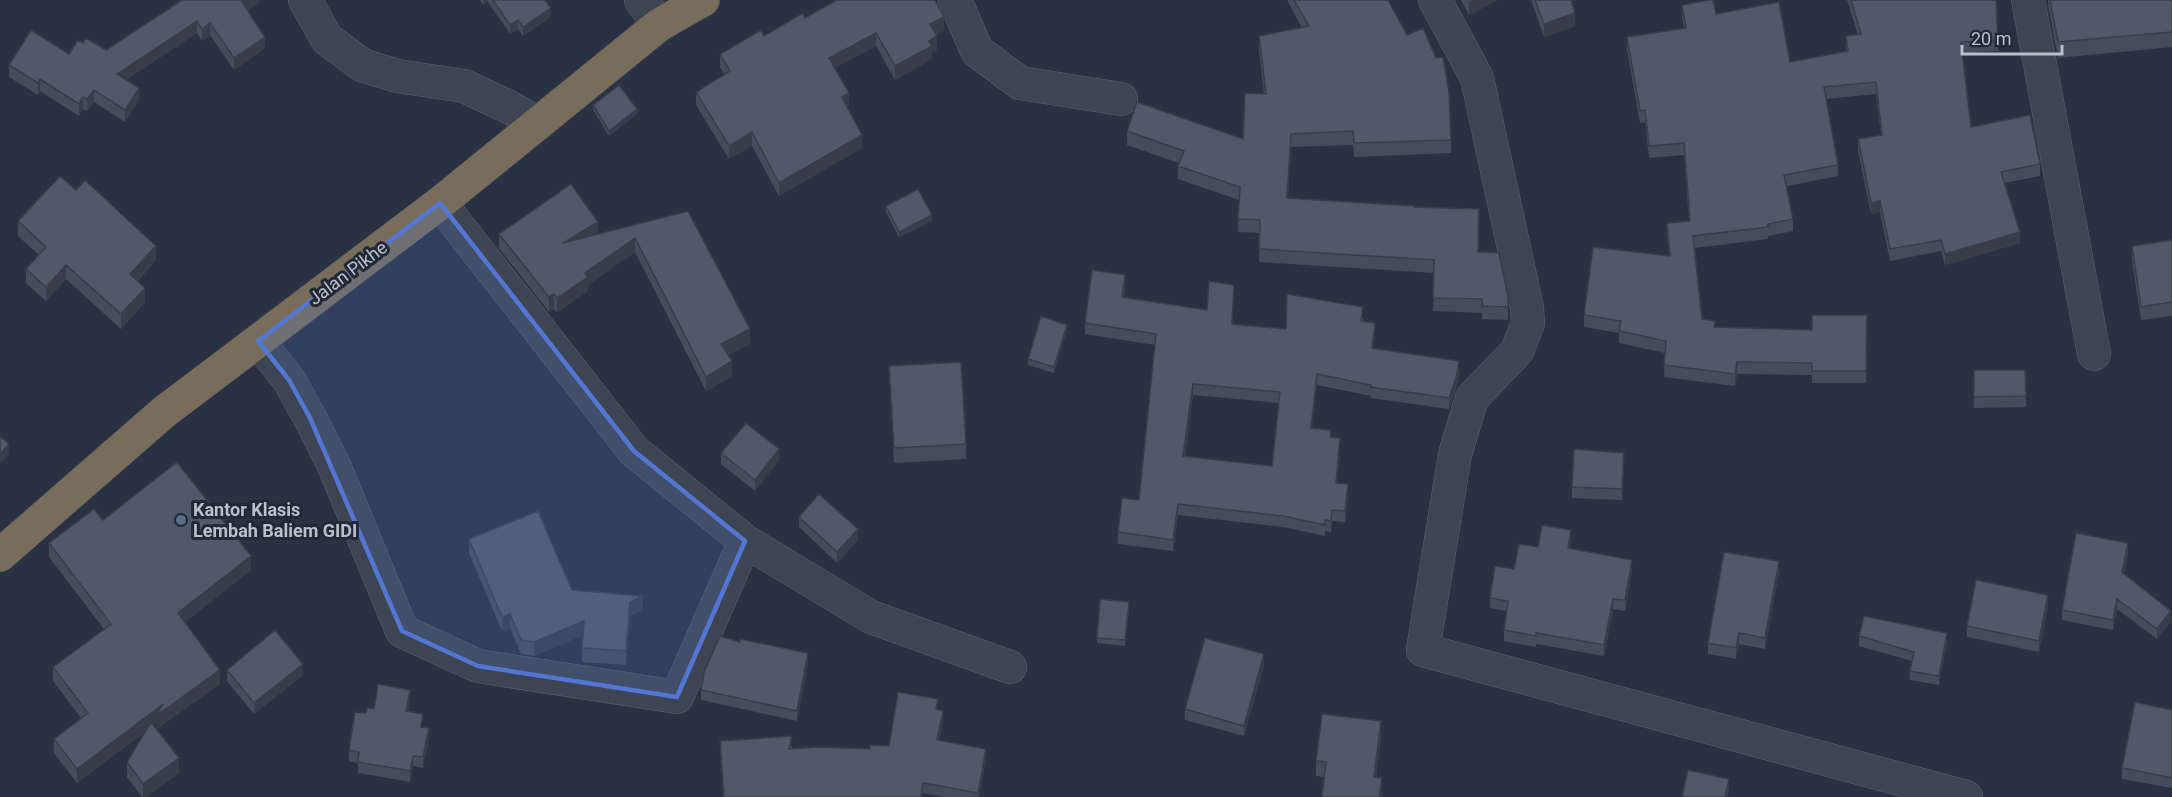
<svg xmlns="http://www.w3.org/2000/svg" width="2172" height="797" font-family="Roboto,sans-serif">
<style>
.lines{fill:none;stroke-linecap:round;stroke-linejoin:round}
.minor-casing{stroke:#5b626f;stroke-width:34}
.highway-casing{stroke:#474f5c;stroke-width:34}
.minor{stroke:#3d4552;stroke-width:33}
.highway{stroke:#776d5a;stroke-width:33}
.wall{fill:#444d5b;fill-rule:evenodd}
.shaded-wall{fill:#373e4a}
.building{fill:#4f596a;stroke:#373e4a;stroke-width:1.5;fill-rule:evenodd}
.marked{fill:#5476d3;fill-opacity:0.2;stroke:#5476d3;stroke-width:4.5;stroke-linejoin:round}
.service-dot{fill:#5c6f8a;stroke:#212937;stroke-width:2}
.labels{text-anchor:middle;stroke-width:6;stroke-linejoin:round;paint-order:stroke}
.street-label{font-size:18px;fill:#bac0cb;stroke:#212937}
.poi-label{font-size:18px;font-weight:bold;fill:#bac0cb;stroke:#212937;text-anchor:start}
</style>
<rect width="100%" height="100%" fill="#293242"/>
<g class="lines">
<defs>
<path id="minor" d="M305,0L327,39L362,65L397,76L464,86L509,107L538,124
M641,0L659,25
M955,0L977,51L1020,83L1121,99
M1435,0L1477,78L1527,308L1528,323L1517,351L1472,398L1455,454L1423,650L1966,797
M2028,0L2094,354
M440,203L634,451L745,541L871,617L1010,667
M258,341L289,380L310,418L335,468L402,631L478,666L677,697L745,541"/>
<path id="highway" d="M0,555L164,412L440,203L659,25L703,0"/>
</defs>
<!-- minor casing -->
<use href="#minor" class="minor-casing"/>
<!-- highway casing -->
<use href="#highway" class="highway-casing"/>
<!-- minor -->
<use href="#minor" class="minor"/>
<!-- highway -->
<use href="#highway" class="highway"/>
</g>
<!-- wall -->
<path class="wall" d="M260,0V2L248,10L265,48L234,70L210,35L202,41L197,33L126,80L139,100L125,122L94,102L87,111L83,109L79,116L40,91L38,95L9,77V65L69,54L83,43L106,50Z
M480,0H545L551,17L523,36L518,29L510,34L488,2L483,4Z
M1287,0H1388L1451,140V153L1354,157L1353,145L1291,147L1288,198L1415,207L1478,252L1508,297V320L1482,319V313L1433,311L1434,273L1259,262L1260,233L1238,232L1239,200L1178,179V166L1179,163L1127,145V131L1243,139L1264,94L1259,50V36L1302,28Z
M1461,0H1498L1469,15Z
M1531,0H1574L1571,1L1575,26L1544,37Z
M1847,0H1996L1998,51L1962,53L1971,127L2040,164V176L2004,183L2020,243L1945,265L1941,251L1890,261L1880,212L1871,214L1858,151V139L1881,135L1876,94L1826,99L1838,165V176L1787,186L1793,219V231L1768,236V239L1695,248L1702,319L1715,327L1812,330L1867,315L1866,383H1812V375L1737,374L1735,386L1664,377L1665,353L1619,343V333L1584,327V315L1669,256L1667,235V223L1689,221L1684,155L1649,158L1645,122L1640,123L1627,49V37L1684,28L1682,16V5L1716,14L1790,62L1846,51V36L1858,35Z
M2048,0H2172V47L2058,58L2048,5Z
M805,18L944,30L936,35L937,50L932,52V59L895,80L876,46L835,68L849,106L847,107L862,148L779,196L752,146L729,159L696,105V92L724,75L720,67V54Z
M593,105L637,114L609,136L593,110Z
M886,206L932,221L899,237L886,212Z
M688,211L750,344L728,355L732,376L706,391L635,252L588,285V291L557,312L554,309L549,312L499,248V234L598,235Z
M18,221L156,260L138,281L145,302L121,329L66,279L46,301L26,283V269L39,255L18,236Z
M2172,240V316L2141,320L2132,260V246Z
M1125,286L1124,298L1207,310L1234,296L1232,324L1286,329L1363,318V321L1375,334L1373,348L1459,372L1456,389L1449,409L1371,398V396L1317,385L1312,428L1331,437L1340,449L1337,483L1348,496L1345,522L1332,521L1331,532L1325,531V536L1284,527L1178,515L1173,551L1118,544V532L1139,500L1155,345L1085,334V323ZM1193,395L1279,403L1272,466L1185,456Z
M1067,330L1054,373L1028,365V359Z
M889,366L966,444V459L894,463Z
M1974,370H2025L2026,407L1974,408Z
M721,453L779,460L755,491L721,464Z
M1624,463L1622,500L1572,498V487Z
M799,517L858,540L837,563L799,527Z
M103,520L251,570L185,622L220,684L157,729L179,773L146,797H142L127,777V762L146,731L77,783L54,753V739L81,718L53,681V667L104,629L49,557V543ZM157,723V729L154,725Z
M469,539L572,590L643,610L630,616L626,665L582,662L583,635L534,656L521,654L510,628L502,631L469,553Z
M1571,541L1570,548L1632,570L1625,611L1613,609L1604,656L1536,644V647L1504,641V630L1507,611L1490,608V598L1514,569L1538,547Z
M2128,553L2124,573L2171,621L2157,639L2117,609L2113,630L2062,620V610Z
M1779,572L1765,649L1739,644L1736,659L1708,654V643Z
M2048,606L2039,652L1967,637V626Z
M1129,608L1125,646L1097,643V638Z
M1859,636L1947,643L1939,685L1910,680V671L1912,661L1859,646Z
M808,663L797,721L701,700V690Z
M1264,665L1244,736L1185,720V709Z
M227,670L303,675L254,714L227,681Z
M410,700L408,711L422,727L429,739L423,768L413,766L410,782L358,773V763L349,761V750L366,713L374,709Z
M938,710L943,721L939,740L986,759L979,797H945L923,793L922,797H723L720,741L792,746L791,749H870L889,746Z
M2172,710V788L2122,779V768Z
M1381,736L1376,778L1382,793L1381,797H1322L1324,777L1316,776V761Z"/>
<!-- shaded-wall -->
<path class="shaded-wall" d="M245,0H260V2L242,14V2Z
M483,0H488V2L483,4Z
M1472,0H1498L1469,15V2Z
M551,8V17L523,36V27Z
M1575,13V26L1544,37V24Z
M944,17V30L930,38V24Z
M518,20V29L510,34V25Z
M197,21V33L117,86V74Z
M210,23V35L202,41V29Z
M876,33V46L829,71V58Z
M937,36V50L932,52V59L895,80V66L929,41Z
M265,37V48L234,70V58Z
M40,79V91L38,95V83Z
M139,88V100L125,122V110Z
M94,90V102L87,111V99Z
M849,93V106L842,110V97Z
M83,97V109L79,116V104Z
M637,109V114L609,136V131Z
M752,132V146L729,159V146Z
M1291,134V147L1287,211V198Z
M862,135V148L779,196V183Z
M1880,201V212L1871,214V203Z
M932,215V221L899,237V232Z
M598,222V237L563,243Z
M2020,232V243L1945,265V254Z
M635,238V252L588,285V291L557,312V298L585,273Z
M156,246V260L130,289V274Z
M66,265V279L46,301V287Z
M1125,275V286L1122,308V297Z
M145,288V302L121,329V314Z
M554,294V309L549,312V297Z
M1375,323V334L1372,359V348Z
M1067,325V330L1054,373V367Z
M750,329V344L721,359V344Z
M732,361V376L706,391V377Z
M1459,361V372L1456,389L1449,409V398Z
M1737,362V374L1735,386V374Z
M1317,374V385L1311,439V428Z
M1193,384V395L1183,467V456Z
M1340,438V449L1336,494V483Z
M9,444V454L0,464V454Z
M779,449V460L755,491V480Z
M1348,484V496L1345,522V511Z
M1178,504V515L1173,551V540Z
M858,529V540L837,563V552Z
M1571,530V541L1568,558V548Z
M2128,543V553L2122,582V572Z
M251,556V570L178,628V613Z
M1632,560V570L1625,611V600Z
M1779,561V572L1765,649V638Z
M2048,595V606L2039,652V641Z
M643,596V610L630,616L626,665V651L630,602Z
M1613,599V609L1604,656V645Z
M2117,599V609L2113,630V620Z
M2171,611V621L2157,639V629Z
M510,614V628L502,631V617Z
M584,621V635L534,656V642Z
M1739,633V644L1736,659V648Z
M1947,633V643L1939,685V676Z
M808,653V663L797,721V711Z
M1264,654V665L1244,736V726Z
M303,664V675L254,714V703Z
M220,670V684L157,729V723L77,783V769L163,704Z
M410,690V700L406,722V711Z
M943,711V721L937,750V740Z
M1381,721V736L1374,793V777Z
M429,728V739L423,768V757Z
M986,749V759L979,797H978Z
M413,756V766L410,782V771Z
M179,758V773L146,797H143V784Z
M1382,778L1381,797H1379Z
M1729,779V789L1728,797H1725Z"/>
<!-- building -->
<path class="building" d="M182,0H245L242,2L265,37L234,58L210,23L202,29L197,21L117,74L139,88L125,110L94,90L87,99L83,97L79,104L40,79L38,83L9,65L31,30L69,54L78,40L83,43L86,38L106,50Z
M493,0H545L551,8L523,27L518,20L510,25Z
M837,0H935L944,17L930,24L937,36L929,41L932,46L895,66L876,33L829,58L849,93L842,97L862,135L779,183L752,132L729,146L696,92L730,71L720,54L761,30L764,36L803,13L805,18Z
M1294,0H1388L1407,35L1423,28L1436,58L1443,57L1449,92L1451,140L1354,143L1353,131L1291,134L1287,198L1415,206V207L1479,209L1478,252L1499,253L1508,297V307L1482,306V299L1433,298L1434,260L1259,249L1260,220L1238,219L1240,187L1178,166L1184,151L1127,131L1137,102L1243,139L1245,93L1266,94L1259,36L1309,26Z
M1535,0H1571L1575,13L1544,24Z
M1710,0H1713L1716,14L1779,2L1790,62L1848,51L1846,36L1861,34L1851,0H1996L1998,40L1961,42L1971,127L2030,115L2040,164L2001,172L2020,232L1945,254L1941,240L1890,249L1880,201L1871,203L1858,139L1882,135L1876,82L1824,87L1838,165L1784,175L1793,219L1768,224V227L1693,236L1702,319L1715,321L1714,327L1812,330V315H1867L1866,371H1812V363L1737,362L1735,374L1664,365L1666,341L1619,331L1621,321L1584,315L1593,247L1670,256L1667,223L1690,221L1684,143L1649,146L1645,110L1640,111L1627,37L1686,28L1682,5Z
M2050,0H2172V32L2058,42Z
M619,85L637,109L609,131L593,105Z
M60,176L76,190L85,180L156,246L130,274L145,288L121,314L66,265L46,287L26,269L46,247L18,221Z
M571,184L598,222L563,243L688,211L750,329L721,344L732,361L706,377L635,238L585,273L588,277L557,298L554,294L549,297L499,234Z
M918,189L932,215L899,232L886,206Z
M2172,240V302L2141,307L2132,246Z
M1092,270L1125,275L1122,297L1207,310L1209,281L1234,285L1232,324L1286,329L1287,294L1363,307L1361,321L1375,323L1372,348L1459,361L1456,378L1449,398L1371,387V385L1317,374L1311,428L1331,430L1330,437L1340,438L1336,483L1348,484L1345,511L1332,510L1331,521L1325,520V525L1284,516L1178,504L1173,540L1118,532L1122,498L1139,500L1156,334L1085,323ZM1193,384L1280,392L1272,466L1183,456Z
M1041,316L1067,325L1054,367L1028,359Z
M961,362L966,444L894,448L889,366Z
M1974,370H2025L2026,396L1974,397Z
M746,423L779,449L755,480L721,453Z
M0,436L9,444L0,454Z
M1574,449L1624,453L1622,489L1572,487Z
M177,462L251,556L178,613L220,670L157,715L163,704L77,769L54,739L88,713L53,667L111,624L49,543L94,509L103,520Z
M819,494L858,529L837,552L799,517Z
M538,511L572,590L643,596L630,602L626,651L582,648L584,621L534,642L521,640L510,614L502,617L469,539Z
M1542,525L1571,530L1568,548L1632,560L1625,600L1613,599L1604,645L1536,633V636L1504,630L1508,601L1490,598L1495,566L1514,569L1519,544L1538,547Z
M2076,533L2128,543L2122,572L2171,611L2157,629L2117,599L2113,620L2062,610Z
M1724,552L1779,561L1765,638L1739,633L1736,648L1708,643Z
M1976,580L2048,595L2039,641L1967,626Z
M1100,599L1129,602L1125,640L1097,638Z
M1864,616L1947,633L1939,676L1910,671L1914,652L1859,636Z
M275,630L303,664L254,703L227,670Z
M720,636L740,642V639L808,653L797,711L701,690L704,672Z
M1205,638L1264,654L1244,726L1185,709Z
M378,684L410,690L406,711L423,714L421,727L429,728L423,757L413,756L410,771L358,762L359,752L349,750L355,712L366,713L367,708L374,709Z
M898,692L938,699L936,709L943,711L937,740L986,749L978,793L923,783L921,797H724L720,741L792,736L789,749L818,747L870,749V745L889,746Z
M2135,702L2172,710V778L2122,768Z
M1322,714L1381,721L1374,777L1382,778L1379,797H1322L1326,762L1316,761Z
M151,722L179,758L143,784L127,762Z
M1688,770L1729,779L1725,797H1682Z"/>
<!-- marked area -->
<path class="marked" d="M440,203L634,451L745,541L677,697L478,666L402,631L310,418L289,380L258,341Z"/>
<!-- markers -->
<circle class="service-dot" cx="181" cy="520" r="6"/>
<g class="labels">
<!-- street labels -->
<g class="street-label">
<text transform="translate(348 273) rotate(-37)" y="6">Jalan Pikhe</text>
</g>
<!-- poi labels -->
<g class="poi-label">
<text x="193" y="516">Kantor Klasis<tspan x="193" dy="21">Lembah Baliem GIDI</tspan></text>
</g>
</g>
<!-- scale -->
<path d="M1962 45v9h100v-9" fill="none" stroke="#bac0cb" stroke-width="3"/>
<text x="1971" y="45" font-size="18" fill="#bac0cb" stroke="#212937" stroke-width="4.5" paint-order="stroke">20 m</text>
</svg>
